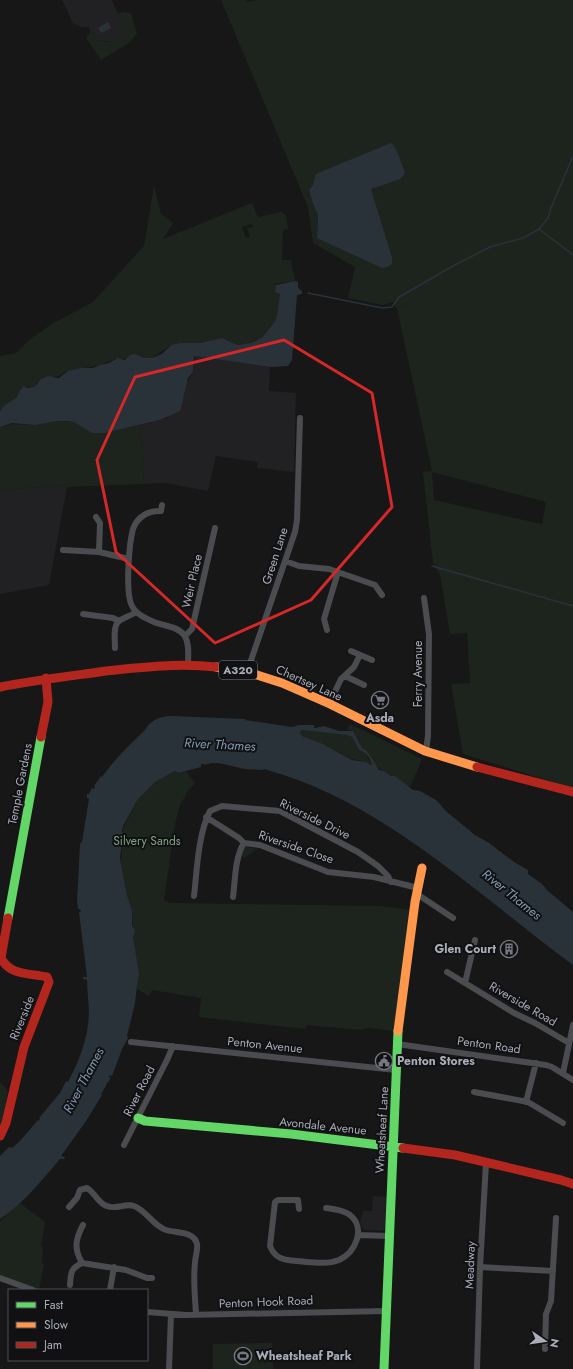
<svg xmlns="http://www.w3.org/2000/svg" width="573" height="1369" font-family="Jost,sans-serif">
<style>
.built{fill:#212123}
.green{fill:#1d241e;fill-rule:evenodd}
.water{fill:#2a3239;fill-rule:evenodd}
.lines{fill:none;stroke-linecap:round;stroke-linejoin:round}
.stream{stroke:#2a3239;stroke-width:1.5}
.street{stroke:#4b4c50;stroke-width:6}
.fast{stroke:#63d668;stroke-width:9}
.slow{stroke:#ff974d;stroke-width:9}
.jam{stroke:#b3261e;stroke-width:9}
.marked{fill:none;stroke:#d62828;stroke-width:3;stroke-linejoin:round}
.labels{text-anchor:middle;stroke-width:4;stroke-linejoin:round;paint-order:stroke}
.shield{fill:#111113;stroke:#7b7e86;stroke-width:1}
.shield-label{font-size:11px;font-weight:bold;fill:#a8adb8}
.street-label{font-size:12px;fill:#a8adb8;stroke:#111113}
.poi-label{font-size:12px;font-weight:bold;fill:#a8adb8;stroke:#111113;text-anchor:start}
.park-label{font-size:12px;fill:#7fa381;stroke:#111113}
.water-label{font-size:13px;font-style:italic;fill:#7f9bb3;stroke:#111113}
</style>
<rect width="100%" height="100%" fill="#171717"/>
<!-- built -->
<path class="built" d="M62,0H112L126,32L125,36L112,42L96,40L88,27H82L73,23Z
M195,356L270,367L269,391L296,393L294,472L257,468L258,462L216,456L208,491L165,483L144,484L140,425L168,418L193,372Z
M66,485L67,487L49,585L0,594V490Z
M373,1196L387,1197V1227L382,1231L364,1230L361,1226L360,1221L363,1211H372Z"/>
<!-- green -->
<path class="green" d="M221,0H247L245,2L258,0H573V788L463,754L451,684L470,683L467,633L450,634L440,575L433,563L423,472L432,471L397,308L413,300L396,308L393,302L383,305L348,298L355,267L313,243L308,207ZM394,145L405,172L404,175L371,189L392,257L317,231L318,215L313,204L309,190L313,185ZM432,472L546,502L542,524L434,500Z
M122,12L131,13L137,34L129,43L101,60L86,38L91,31L96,40C109,43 113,42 124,36L126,32L117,15Z
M154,186L161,214L173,223L163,239L252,203L258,217L281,212L286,215L288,229L283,230L282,260H291L295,281L273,284L276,285L275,292L280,294L277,315L275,321L263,337L248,344L238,345L222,338L200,343H180L171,345L152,358L116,359L99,365L65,372L55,378L44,377L34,387H22L17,397L0,410V356L16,353L28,341L50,325L93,302L144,246ZM252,224L253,227L247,228L250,237L246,238L242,227Z
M57,421L74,422L105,433L140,425L144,484L67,487L66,485L0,490V427L12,424L35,425Z
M350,724L422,759L410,787L377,767L362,748L353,731L347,730Z
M301,730L347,735L352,737L359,750L365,753L372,764L369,765L366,762L352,759L323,744L302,736L300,733Z
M175,771L178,773L186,771L195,783L188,791L180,805L175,824L164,900L170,903L380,906L411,910L394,1031L369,1028L360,1030L307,1025L305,1029L199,1017L201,998L152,990L149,996L137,989L132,911L127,895L121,865L123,828L138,799L155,782Z
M246,847L257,849L252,853L244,858L242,856C241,852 243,849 246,847Z
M0,1082L8,1091L4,1117L0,1128Z
M20,1203L45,1222L41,1247H43L42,1263L44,1264L39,1290L0,1276V1221Z
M272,1343L273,1369H213V1344Z"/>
<!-- water -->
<path class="water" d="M108,22L111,28L101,33L98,28Z
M391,143C398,148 401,164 405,172L404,175L400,179L371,189L392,257V264L388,267L382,268L317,238L318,215L313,204L309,190L313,185L316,174Z
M295,281L298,282V288L302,291V294L297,295L292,360L288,366L270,367L195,356L194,357L193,372L188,378L180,411L160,420L105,433H92L74,422L67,421H57L35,425L12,423L0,427V411L4,406L17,397L20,390L24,386L27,388L34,387C42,381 37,379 50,376L55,378H59L68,371L82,368H93L99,365L109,363L118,358L125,360L130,355L135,354L144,358H152L162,354L171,345L180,343H200L222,338L238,345L251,343L263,337L275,321L277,315L280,294L275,292L276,285Z
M170,716L245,719V720L292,727L299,725H314V728H315L324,726L339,731H353L362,748L367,751L379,770L384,771L391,776H395L413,790L420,791L436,800L447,812L475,835L489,843L514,862L528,870V874L542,884L548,891L573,912V965C473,891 382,801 264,769L263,770C255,769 247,770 240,768C229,766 216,760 205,765L204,764H201V767L178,773L175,771L155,782L138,799L123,826L122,831L123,837L120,857L121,865L127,895L132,911V925L135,931L133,937L139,974L137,985L135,1003L127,1036L128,1038L122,1049L112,1076L110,1075L108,1078L111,1077L108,1083L107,1082L106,1086L101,1094L102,1095L86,1121L61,1156L65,1157L64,1159H60C42,1180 23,1204 0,1219V1156L9,1147L12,1148L19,1142L38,1120L39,1121L40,1119L39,1118L60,1093L66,1081L68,1082C79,1061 88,1039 89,1014C89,1003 87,991 87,980L83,979V977H87L79,912H81L80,909H78L77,901L80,844L82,842L89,799L87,798V794H89L92,788L94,789L95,787L94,786L101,776L102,777C114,760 128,746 145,730C151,720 158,717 170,716ZM301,730L347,735L352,737L359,750L365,753L369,757L372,764L370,765L366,762L352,760L323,744L302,736L300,733Z"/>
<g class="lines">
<!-- stream -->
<path class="stream" d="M539,229L573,255
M308,293L382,308L392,307L399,297L453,266L490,247L523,238L539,229L548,218L551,208L573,156
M432,566L573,606"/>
<!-- street -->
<path class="street" d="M162,505L161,511C149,510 137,517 133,529C129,544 125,593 132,606C136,614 145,618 154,622C164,626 177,626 184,635C190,643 188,656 188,665
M96,517L100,523L99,552
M63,550L99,552L129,559
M285,561L299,566L329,569L375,585L382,595
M424,598L429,634L428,736L426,751
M83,614L113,618L119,621
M327,630L324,619L338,572
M185,636L192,629L215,528
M115,648C115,641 113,627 118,622C123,617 131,616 136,612
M351,651L372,660
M247,672L295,532L297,520L300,418
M345,676L364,685
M329,704L341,679L354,667L360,655
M206,817L239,838L244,843
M417,894L453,918
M194,896C197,870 198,834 210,811L222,806L280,811L358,852L378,866L388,876L391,882
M233,897C235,882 235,856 244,843L260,845L328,872L374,877L418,888
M447,972L514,1013L535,1023L569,1043
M465,983L475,940
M131,1042L396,1070
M397,1044L546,1065L552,1067L573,1080
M563,1073L573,1025
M474,1092L528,1102L563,1123
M526,1102L536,1063
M124,1145L167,1060L173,1046
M69,1207L77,1198L80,1190L87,1188C95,1193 99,1204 107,1206C116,1210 125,1203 134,1206C147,1211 153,1226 166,1230C176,1233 194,1231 197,1244C198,1250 195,1257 195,1263C193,1280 195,1297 196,1314
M299,1209L298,1200H278L275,1202L270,1246C275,1259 284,1260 297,1261C310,1262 327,1265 339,1260C356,1252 366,1228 350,1215C343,1210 334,1209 326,1208
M83,1225C75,1240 74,1249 82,1263L126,1270L147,1278H152
M358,1235L390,1236
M480,1267L553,1271
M0,1278L33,1290
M70,1285C71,1273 70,1269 82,1263
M110,1290L114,1267
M147,1312L186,1315L386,1311
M545,1349L546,1314L551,1301L556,1218
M169,1369L171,1314
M477,1369L480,1267L486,1163"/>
<!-- fast -->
<path class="fast" d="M8,918L41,737
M138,1118L145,1121L291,1134L403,1148
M384,1369L398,1031"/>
<!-- slow -->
<path class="slow" d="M216,667L257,675L282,683L330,704L425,751L477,767
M398,1031L415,902L422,868"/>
<!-- jam -->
<path class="jam" d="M0,687C35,680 71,676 106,671C143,667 179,663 216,667
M41,737L48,702L46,678
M477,767L573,792
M0,1136L6,1123L24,1047L49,982L47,977C30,973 10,976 1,958L8,918
M403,1148L455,1155L561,1180L573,1184"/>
</g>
<!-- marked area -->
<path class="marked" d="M284,340L372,393L392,507L311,600L215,643L116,552L97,460L135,377Z"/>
<!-- icons -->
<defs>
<symbol id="supermarket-ring" viewBox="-11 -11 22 22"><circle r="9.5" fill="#111113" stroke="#757880" stroke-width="1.5"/><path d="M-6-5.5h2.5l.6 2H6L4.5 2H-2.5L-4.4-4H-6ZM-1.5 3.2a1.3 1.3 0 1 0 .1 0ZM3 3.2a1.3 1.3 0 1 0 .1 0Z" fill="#757880"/></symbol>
<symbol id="building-ring" viewBox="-11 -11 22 22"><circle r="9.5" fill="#111113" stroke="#757880" stroke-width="1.5"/><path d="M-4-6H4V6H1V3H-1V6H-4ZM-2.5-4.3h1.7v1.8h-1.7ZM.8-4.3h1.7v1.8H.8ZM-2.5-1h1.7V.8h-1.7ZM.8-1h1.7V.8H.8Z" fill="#757880"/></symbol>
<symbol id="civic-ring" viewBox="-11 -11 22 22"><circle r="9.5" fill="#111113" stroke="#757880" stroke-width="1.5"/><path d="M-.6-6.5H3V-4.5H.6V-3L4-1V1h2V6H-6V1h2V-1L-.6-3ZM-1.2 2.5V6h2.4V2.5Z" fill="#757880"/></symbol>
<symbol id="stadium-ring" viewBox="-11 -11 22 22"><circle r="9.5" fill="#111113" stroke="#757880" stroke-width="1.5"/><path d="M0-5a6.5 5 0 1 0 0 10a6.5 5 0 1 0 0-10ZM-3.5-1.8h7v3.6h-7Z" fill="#757880"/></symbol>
</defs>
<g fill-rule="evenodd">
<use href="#supermarket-ring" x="370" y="690" width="20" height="20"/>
<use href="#building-ring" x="499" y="939" width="20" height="20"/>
<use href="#civic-ring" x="374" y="1051" width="20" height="20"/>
<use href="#stadium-ring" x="233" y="1346" width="20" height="20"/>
</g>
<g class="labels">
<!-- shield labels -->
<rect class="shield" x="219" y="661" width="38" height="18" rx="3"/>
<g class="shield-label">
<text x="238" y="674">A320</text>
</g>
<!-- street labels -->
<g class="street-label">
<text transform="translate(275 556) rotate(-72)" y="4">Green Lane</text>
<text transform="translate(192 581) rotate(-77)" y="4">Weir Place</text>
<text transform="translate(418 674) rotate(-90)" y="4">Ferry Avenue</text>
<text transform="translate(309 683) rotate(24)" y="4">Chertsey Lane</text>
<text transform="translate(20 784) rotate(-79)" y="4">Temple Gardens</text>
<text transform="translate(315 819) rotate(26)" y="4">Riverside Drive</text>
<text transform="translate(296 847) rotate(19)" y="4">Riverside Close</text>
<text transform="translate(523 1004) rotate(30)" y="4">Riverside Road</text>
<text transform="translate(22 1018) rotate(-68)" y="4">Riverside</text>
<text transform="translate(265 1045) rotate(6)" y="4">Penton Avenue</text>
<text transform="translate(489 1045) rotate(8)" y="4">Penton Road</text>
<text transform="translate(139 1091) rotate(-63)" y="4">River Road</text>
<text transform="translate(323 1126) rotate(6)" y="4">Avondale Avenue</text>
<text transform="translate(382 1130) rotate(-87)" y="4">Wheatsheaf Lane</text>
<text transform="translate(470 1265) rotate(-88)" y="4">Meadway</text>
<text transform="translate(266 1302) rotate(-2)" y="4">Penton Hook Road</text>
</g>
<!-- poi labels -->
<g class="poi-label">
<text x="380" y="722" text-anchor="middle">Asda</text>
<text x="496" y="953" text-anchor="end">Glen Court</text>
<text x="397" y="1065">Penton Stores</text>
<text x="256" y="1360">Wheatsheaf Park</text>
</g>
<!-- park labels -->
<g class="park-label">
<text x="147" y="845">Silvery Sands</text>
</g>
<!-- water labels -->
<g class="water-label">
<text transform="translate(220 744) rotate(3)" y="5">River Thames</text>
<text transform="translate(512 894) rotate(39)" y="5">River Thames</text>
<text transform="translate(83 1080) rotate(-62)" y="5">River Thames</text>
</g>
</g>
<!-- legend -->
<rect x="8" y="1289" width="140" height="72" fill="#111113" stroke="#4d4f55"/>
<rect x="16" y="1302" width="20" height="6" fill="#63d668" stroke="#4d4f55"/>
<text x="44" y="1309" font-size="12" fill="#a8adb8">Fast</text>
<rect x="16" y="1322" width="20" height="6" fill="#ff974d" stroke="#4d4f55"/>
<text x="44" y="1329" font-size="12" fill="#a8adb8">Slow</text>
<rect x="16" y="1342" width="20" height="6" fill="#b3261e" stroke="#4d4f55"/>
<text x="44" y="1349" font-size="12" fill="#a8adb8">Jam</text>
<!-- north arrow -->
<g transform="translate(545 1341) rotate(103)" stroke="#111113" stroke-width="3" paint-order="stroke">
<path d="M0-3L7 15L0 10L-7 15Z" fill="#a8adb8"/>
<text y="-6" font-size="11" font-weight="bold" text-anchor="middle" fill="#a8adb8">N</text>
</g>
</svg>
